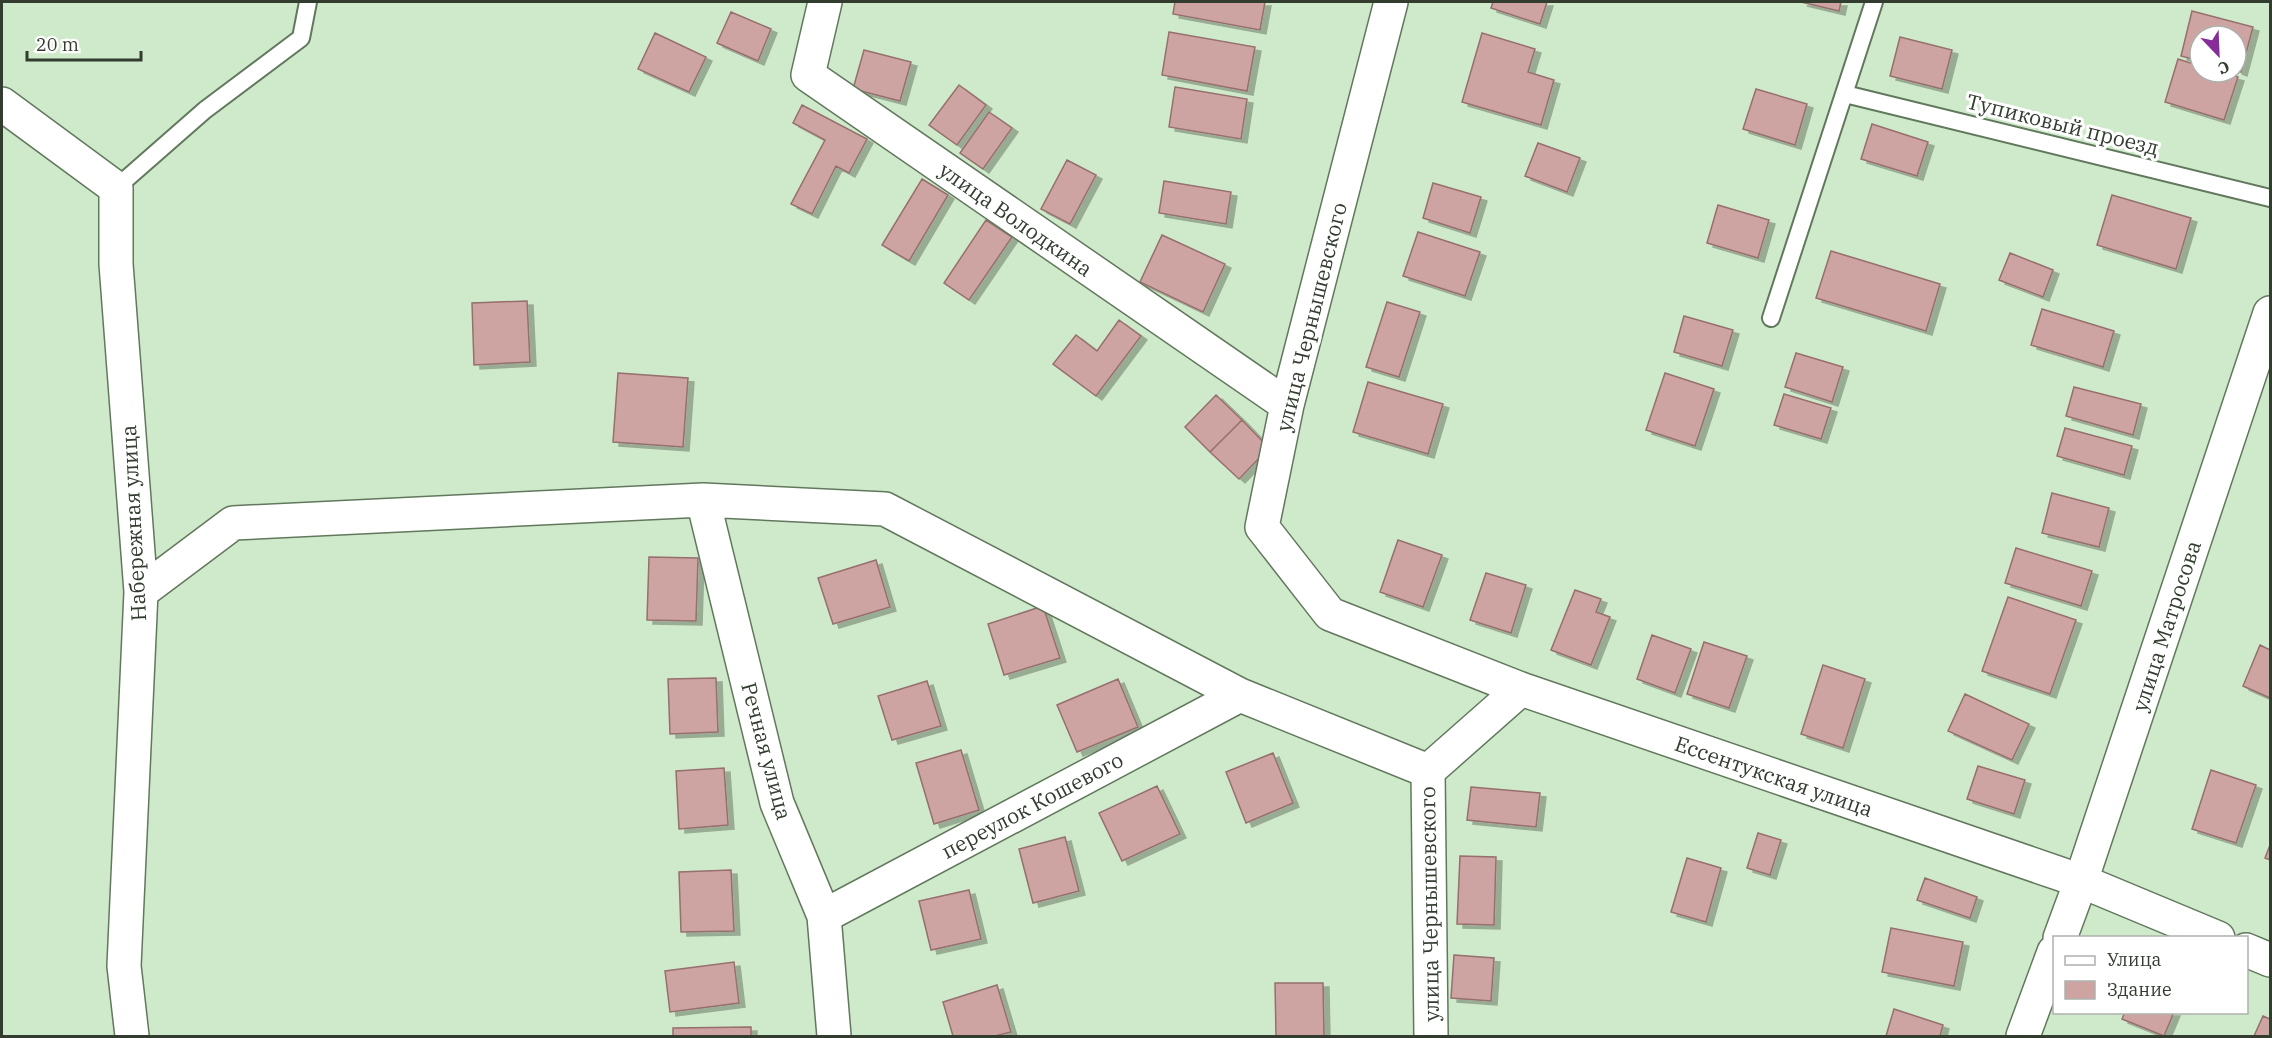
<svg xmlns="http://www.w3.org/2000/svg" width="2272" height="1038" viewBox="0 0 2272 1038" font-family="'IBM Plex Serif',serif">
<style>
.building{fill:#cea4a2;stroke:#966f6e;stroke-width:1.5;filter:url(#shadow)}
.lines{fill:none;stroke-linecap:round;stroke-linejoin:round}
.lane-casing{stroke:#61785d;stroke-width:20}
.street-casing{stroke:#61785d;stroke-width:36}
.lane{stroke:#fff;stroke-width:16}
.street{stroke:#fff;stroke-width:33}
.labels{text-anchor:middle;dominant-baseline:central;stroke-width:6;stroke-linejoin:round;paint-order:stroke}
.street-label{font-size:21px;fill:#323d30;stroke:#fff}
</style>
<defs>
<filter id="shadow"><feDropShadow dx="6" dy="4" stdDeviation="0" flood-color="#0004"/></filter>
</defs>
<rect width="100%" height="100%" fill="#cfeaca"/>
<path class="building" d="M 1175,2 L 1265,2 L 1260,30 L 1173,14 Z
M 1493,2 L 1547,2 L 1540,24 L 1491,8 Z
M 1801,2 L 1841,2 L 1839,11 Z
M 2192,11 L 2253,27 L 2241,72 L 2236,70 L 2236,36 L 2200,36 L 2200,61 L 2181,56 Z
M 731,12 L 771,29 L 758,61 L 717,43 Z
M 1169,32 L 1255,47 L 1247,91 L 1162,75 Z
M 655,33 L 706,57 L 689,92 L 638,69 Z
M 1482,33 L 1535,49 L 1528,72 L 1554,80 L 1541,125 L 1462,102 Z
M 1900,37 L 1952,50 L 1942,89 L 1890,76 Z
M 864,50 L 911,62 L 900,101 L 853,89 Z
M 2178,59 L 2200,66 L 2200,72 L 2221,72 L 2238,77 L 2224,120 L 2165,102 Z
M 959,85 L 986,105 L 957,145 L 929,125 Z
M 1175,87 L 1247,99 L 1241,139 L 1169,127 Z
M 1756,89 L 1807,104 L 1795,145 L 1743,129 Z
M 802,105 L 867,139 L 849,173 L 836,166 L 812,214 L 791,204 L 825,140 L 793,123 Z
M 989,112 L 1012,128 L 983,169 L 960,153 Z
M 1872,124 L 1928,142 L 1917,176 L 1861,159 Z
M 1538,143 L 1580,158 L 1567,192 L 1525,176 Z
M 1067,160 L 1096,175 L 1070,224 L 1041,209 Z
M 922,179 L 948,195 L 909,261 L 882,245 Z
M 1164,181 L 1231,192 L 1226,224 L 1159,213 Z
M 1433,183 L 1481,197 L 1470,233 L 1423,218 Z
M 2112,195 L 2191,218 L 2176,269 L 2097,245 Z
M 1718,205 L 1769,220 L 1758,258 L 1707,243 Z
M 986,220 L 1012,237 L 969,300 L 944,283 Z
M 1418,232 L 1480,252 L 1465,296 L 1403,276 Z
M 1162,235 L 1225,264 L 1203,312 L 1140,282 Z
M 1831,251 L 1940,284 L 1926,331 L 1816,298 Z
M 2010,253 L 2053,270 L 2043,297 L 1999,280 Z
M 527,301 L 530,362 L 474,365 L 472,303 Z
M 1387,302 L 1420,312 L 1399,377 L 1366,367 Z
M 2042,309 L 2114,331 L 2103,367 L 2031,345 Z
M 1684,316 L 1733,330 L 1722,366 L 1674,352 Z
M 1119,320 L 1141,336 L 1096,396 L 1053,364 L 1076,335 L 1097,351 Z
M 1796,353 L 1843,367 L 1832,402 L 1785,387 Z
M 618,373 L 688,378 L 683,447 L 613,442 Z
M 1665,373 L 1714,389 L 1695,446 L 1646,430 Z
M 1368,382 L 1443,404 L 1428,454 L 1353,432 Z
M 2074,387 L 2141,404 L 2133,435 L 2066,416 Z
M 1784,394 L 1831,408 L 1821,439 L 1774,425 Z
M 1216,395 L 1242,420 L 1210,452 L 1185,427 Z
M 1242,420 L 1269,448 L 1239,479 L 1210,452 Z
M 2065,428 L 2132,446 L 2124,475 L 2057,456 Z
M 2052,493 L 2109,508 L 2099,547 L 2042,533 Z
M 1398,540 L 1442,555 L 1423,607 L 1380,592 Z
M 2016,548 L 2092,571 L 2081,606 L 2005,583 Z
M 649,557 L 698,558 L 696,621 L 647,620 Z
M 876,560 L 890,607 L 833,624 L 818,578 Z
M 1486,573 L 1526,585 L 1511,633 L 1470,620 Z
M 1575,590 L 1601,599 L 1596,612 L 1610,617 L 1591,665 L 1551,650 Z
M 2008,597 L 2076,620 L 2050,694 L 1982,671 Z
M 1043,606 L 1060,658 L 1004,675 L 988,624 Z
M 1652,635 L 1691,649 L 1675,693 L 1637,679 Z
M 1704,642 L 1747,656 L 1729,708 L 1687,694 Z
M 2260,645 L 2270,650 L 2270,698 L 2243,686 Z
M 1823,665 L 1865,679 L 1843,748 L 1801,734 Z
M 716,678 L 718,732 L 670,734 L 668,679 Z
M 1118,679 L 1138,727 L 1077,752 L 1057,705 Z
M 927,681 L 941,726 L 892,740 L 878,696 Z
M 1965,694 L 2029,724 L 2012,760 L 1948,731 Z
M 961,750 L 979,810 L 934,824 L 916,763 Z
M 1273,753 L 1293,803 L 1246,823 L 1226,772 Z
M 1978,766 L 2025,780 L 2014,814 L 1967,799 Z
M 724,768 L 728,825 L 679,829 L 676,771 Z
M 2211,770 L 2256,785 L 2236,843 L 2192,829 Z
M 1157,786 L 1180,834 L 1122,861 L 1099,813 Z
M 1471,787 L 1540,793 L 1536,827 L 1467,820 Z
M 1758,833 L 1781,840 L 1770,875 L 1747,868 Z
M 1065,837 L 1079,891 L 1033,903 L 1019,849 Z
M 2270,845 L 2270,860 L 2265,858 Z
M 1460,856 L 1496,857 L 1494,925 L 1457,924 Z
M 1687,858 L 1721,868 L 1706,922 L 1671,912 Z
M 731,870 L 734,931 L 681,932 L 679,872 Z
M 1925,878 L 1977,897 L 1970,918 L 1917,900 Z
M 969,890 L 981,939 L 931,950 L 919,901 Z
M 1891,928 L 1963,942 L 1954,986 L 1882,972 Z
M 1454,955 L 1494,958 L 1491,1001 L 1451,998 Z
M 734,962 L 739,1003 L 670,1012 L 665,971 Z
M 1275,983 L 1323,983 L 1324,1036 L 1276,1036 Z
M 997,985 L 1011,1032 L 995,1036 L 953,1036 L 943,1002 Z
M 1894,1009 L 1943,1025 L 1940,1036 L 1886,1036 Z
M 2125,1012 L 2174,1012 L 2164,1036 L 2122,1019 Z
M 2263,1016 L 2270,1019 L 2270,1036 L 2254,1036 Z
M 751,1027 L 751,1036 L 673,1036 L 673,1028 Z"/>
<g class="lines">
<g class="lane-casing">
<path id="lane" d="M 1845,94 L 2270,198
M 116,188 L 205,110 L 301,38 L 308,2
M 1771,318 L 1874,2"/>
</g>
<g class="street-casing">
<path id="street" d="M 825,2 L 808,75 L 1287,405
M 1391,2 L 1287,405 L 1262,527 L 1330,614 L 1521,689 L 2081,881 L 2218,938
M 2,104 L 116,188 L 116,264 L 141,592 L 124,966 L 132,1036
M 703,500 L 777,803 L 824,916 L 834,1036
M 141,592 L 233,523 L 703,500 L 885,509 L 1240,695 L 1428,771 L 1521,689
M 1428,771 L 1431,1036
M 824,916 L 1240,695
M 2060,938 L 2081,881 L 2270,313
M 2246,950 L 2270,960
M 2023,1036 L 2054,952"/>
</g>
<use href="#lane" class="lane"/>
<use href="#street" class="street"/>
</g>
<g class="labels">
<g class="street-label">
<text transform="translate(2063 124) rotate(14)">Тупиковый проезд</text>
<text transform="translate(1016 219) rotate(35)">улица Володкина</text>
<text transform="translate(1311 317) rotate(-76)">улица Чернышевского</text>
<text transform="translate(133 523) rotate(-93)">Набережная улица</text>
<text transform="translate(2166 626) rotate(-72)">улица Матросова</text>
<text transform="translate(767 751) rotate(75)">Речная улица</text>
<text transform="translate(1774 776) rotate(19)">Ессентукская улица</text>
<text transform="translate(1032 805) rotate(-28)">переулок Кошевого</text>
<text transform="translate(1429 904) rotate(-91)">улица Чернышевского</text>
</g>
</g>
<rect width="2272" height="1038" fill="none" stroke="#323d30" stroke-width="6"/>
<rect x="2053" y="936" width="195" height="78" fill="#ffffff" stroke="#adb1ac" stroke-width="1.5"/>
<rect x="2065" y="956" width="30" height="9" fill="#ffffff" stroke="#adb1ac" stroke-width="1.5"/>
<text x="2107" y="966" font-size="18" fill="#323d30">Улица</text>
<rect x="2065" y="981" width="30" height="18" fill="#cea4a2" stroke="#adb1ac" stroke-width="1.5"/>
<text x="2107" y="996" font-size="18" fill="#323d30">Здание</text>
<g transform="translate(2218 54) rotate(157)"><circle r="28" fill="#ffffff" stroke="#adb1ac" stroke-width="1.5"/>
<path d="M0-4.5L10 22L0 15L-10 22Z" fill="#872d99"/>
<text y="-9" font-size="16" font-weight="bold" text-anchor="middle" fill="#323d30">С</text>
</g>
<path d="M27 51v9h114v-9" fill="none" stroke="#323d30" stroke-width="3"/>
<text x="36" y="51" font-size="18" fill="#323d30" stroke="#ffffff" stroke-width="4.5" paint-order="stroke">20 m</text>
</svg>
